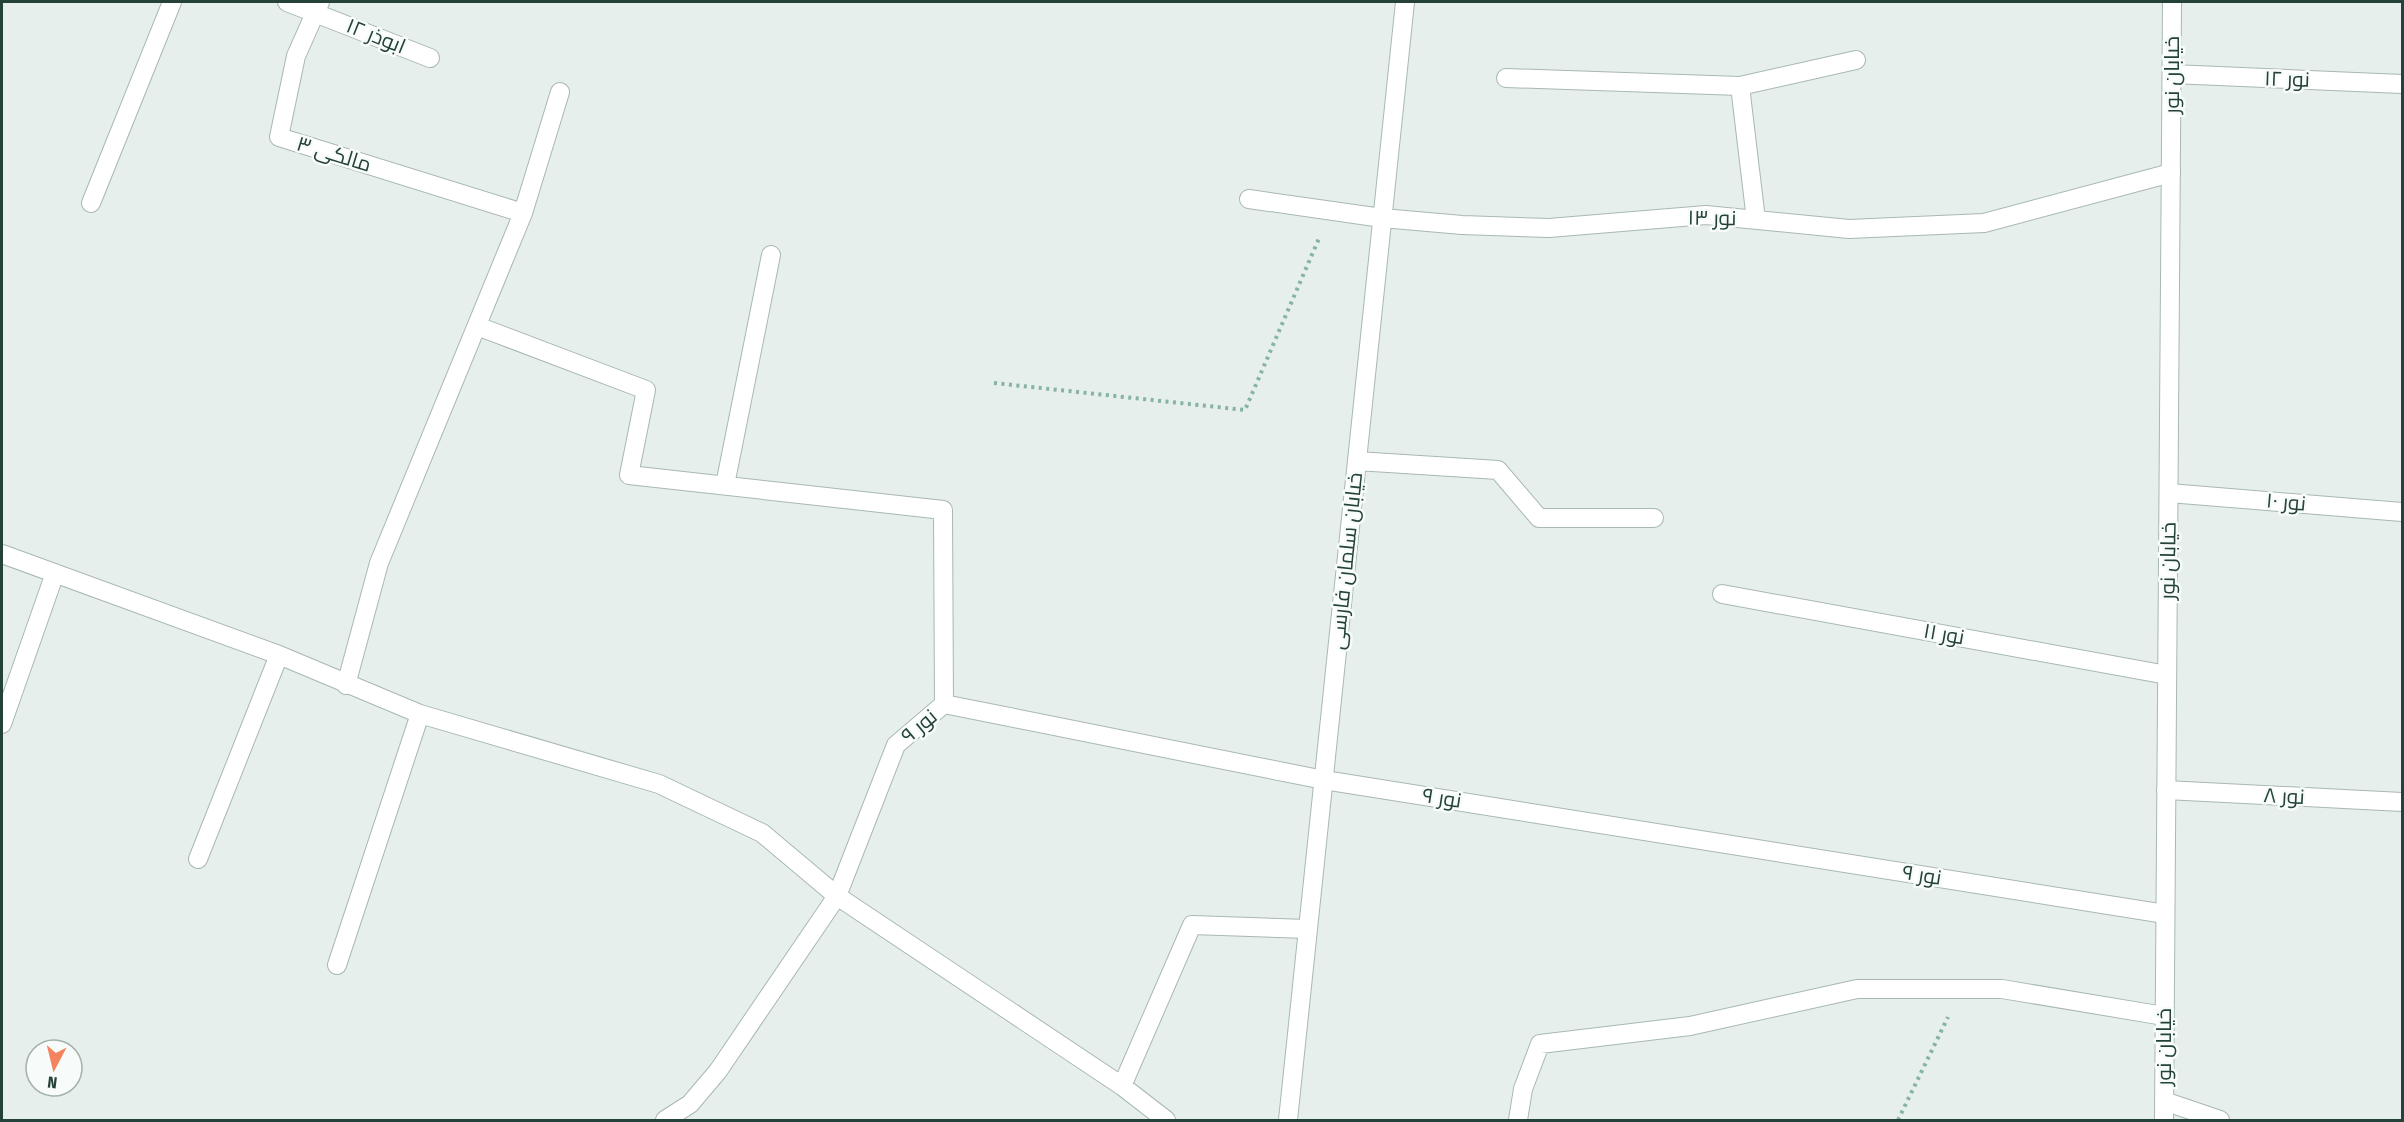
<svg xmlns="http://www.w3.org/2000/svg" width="2404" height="1122" viewBox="0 0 2404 1122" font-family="'Fira Sans Condensed',Cairo,sans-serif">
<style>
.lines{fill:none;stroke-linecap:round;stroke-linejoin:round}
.minor-casing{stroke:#a8b8b2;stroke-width:20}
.tertiary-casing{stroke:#a8b8b2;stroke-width:20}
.path{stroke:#86b3a5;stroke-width:4;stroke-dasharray:3 4.5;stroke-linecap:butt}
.minor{stroke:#fff;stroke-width:18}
.tertiary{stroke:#fff;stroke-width:18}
.labels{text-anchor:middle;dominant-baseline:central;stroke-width:5;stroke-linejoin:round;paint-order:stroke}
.street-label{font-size:21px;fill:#24423a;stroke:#f7fbf9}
</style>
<rect width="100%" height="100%" fill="#e6efeb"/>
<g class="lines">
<g class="minor-casing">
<path id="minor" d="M 287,2 L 430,58
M 320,2 L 296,56 L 279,137 L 523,213
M 2172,74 L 2402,84
M 1506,78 L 1740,86 L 1856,60
M 1740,86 L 1756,220
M 1249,199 L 1382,218 L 1462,225 L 1549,228 L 1706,215 L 1849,229 L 1984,223 L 2171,173
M 91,203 L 172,2
M 477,326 L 646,390 L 629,475 L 943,510 L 944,704
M 1357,461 L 1498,470 L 1539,518 L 1654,518
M 725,485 L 771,255
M 2169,493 L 2402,512
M 2,554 L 279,655 L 420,714 L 659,784 L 762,833 L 837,896 L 1122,1086 L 1166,1120
M 1722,594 L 2167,675
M 346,685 L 379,563 L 523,213 L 560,92
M 2,724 L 55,573
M 2166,790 L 2402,802
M 198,859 L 279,655
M 337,965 L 420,714
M 1122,1086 L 1192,925 L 1308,929
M 2164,1101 L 2220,1120
M 665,1120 L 690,1104 L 718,1071 L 837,896 L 896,745 L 944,704 L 1324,780 L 2165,914
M 1288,1120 L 1405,2
M 1518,1120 L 1523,1089 L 1540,1044 L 1690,1026 L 1857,989 L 2002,989 L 2164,1016"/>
</g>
<g class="tertiary-casing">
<path id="tertiary" d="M 2164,1120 L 2172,2"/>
</g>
<path class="path" d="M 994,383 L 1245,410 L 1320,236
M 1898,1120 L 1948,1017"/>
<use href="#minor" class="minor"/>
<use href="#tertiary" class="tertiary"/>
</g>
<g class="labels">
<g class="street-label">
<text transform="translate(376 36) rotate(22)">ابوذر ۱۲</text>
<text transform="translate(2172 75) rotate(-90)">خیابان نور</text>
<text transform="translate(2287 79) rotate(2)">نور ۱۲</text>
<text transform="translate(334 154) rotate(17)">مالکی ۳</text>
<text transform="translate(1712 218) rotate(1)">نور ۱۳</text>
<text transform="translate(2286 502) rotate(5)">نور ۱۰</text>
<text transform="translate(1346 561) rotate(-84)">خیابان سلمان فارسی</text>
<text transform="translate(2168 561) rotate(-89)">خیابان نور</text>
<text transform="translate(1944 634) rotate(10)">نور ۱۱</text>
<text transform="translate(919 726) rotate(-40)">نور ۹</text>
<text transform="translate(2284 796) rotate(3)">نور ۸</text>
<text transform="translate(1442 798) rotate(9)">نور ۹</text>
<text transform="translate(1922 875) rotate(9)">نور ۹</text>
<text transform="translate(2164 1047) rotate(-90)">خیابان نور</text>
</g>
</g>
<rect width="2404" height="1122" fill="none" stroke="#24423a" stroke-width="6"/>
<g transform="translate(54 1068) rotate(187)"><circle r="28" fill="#f7fbf9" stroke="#a3b1ad" stroke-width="1.5"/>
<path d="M0-4.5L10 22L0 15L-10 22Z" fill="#f4845f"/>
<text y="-9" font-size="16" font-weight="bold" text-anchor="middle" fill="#24423a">N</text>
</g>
</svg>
